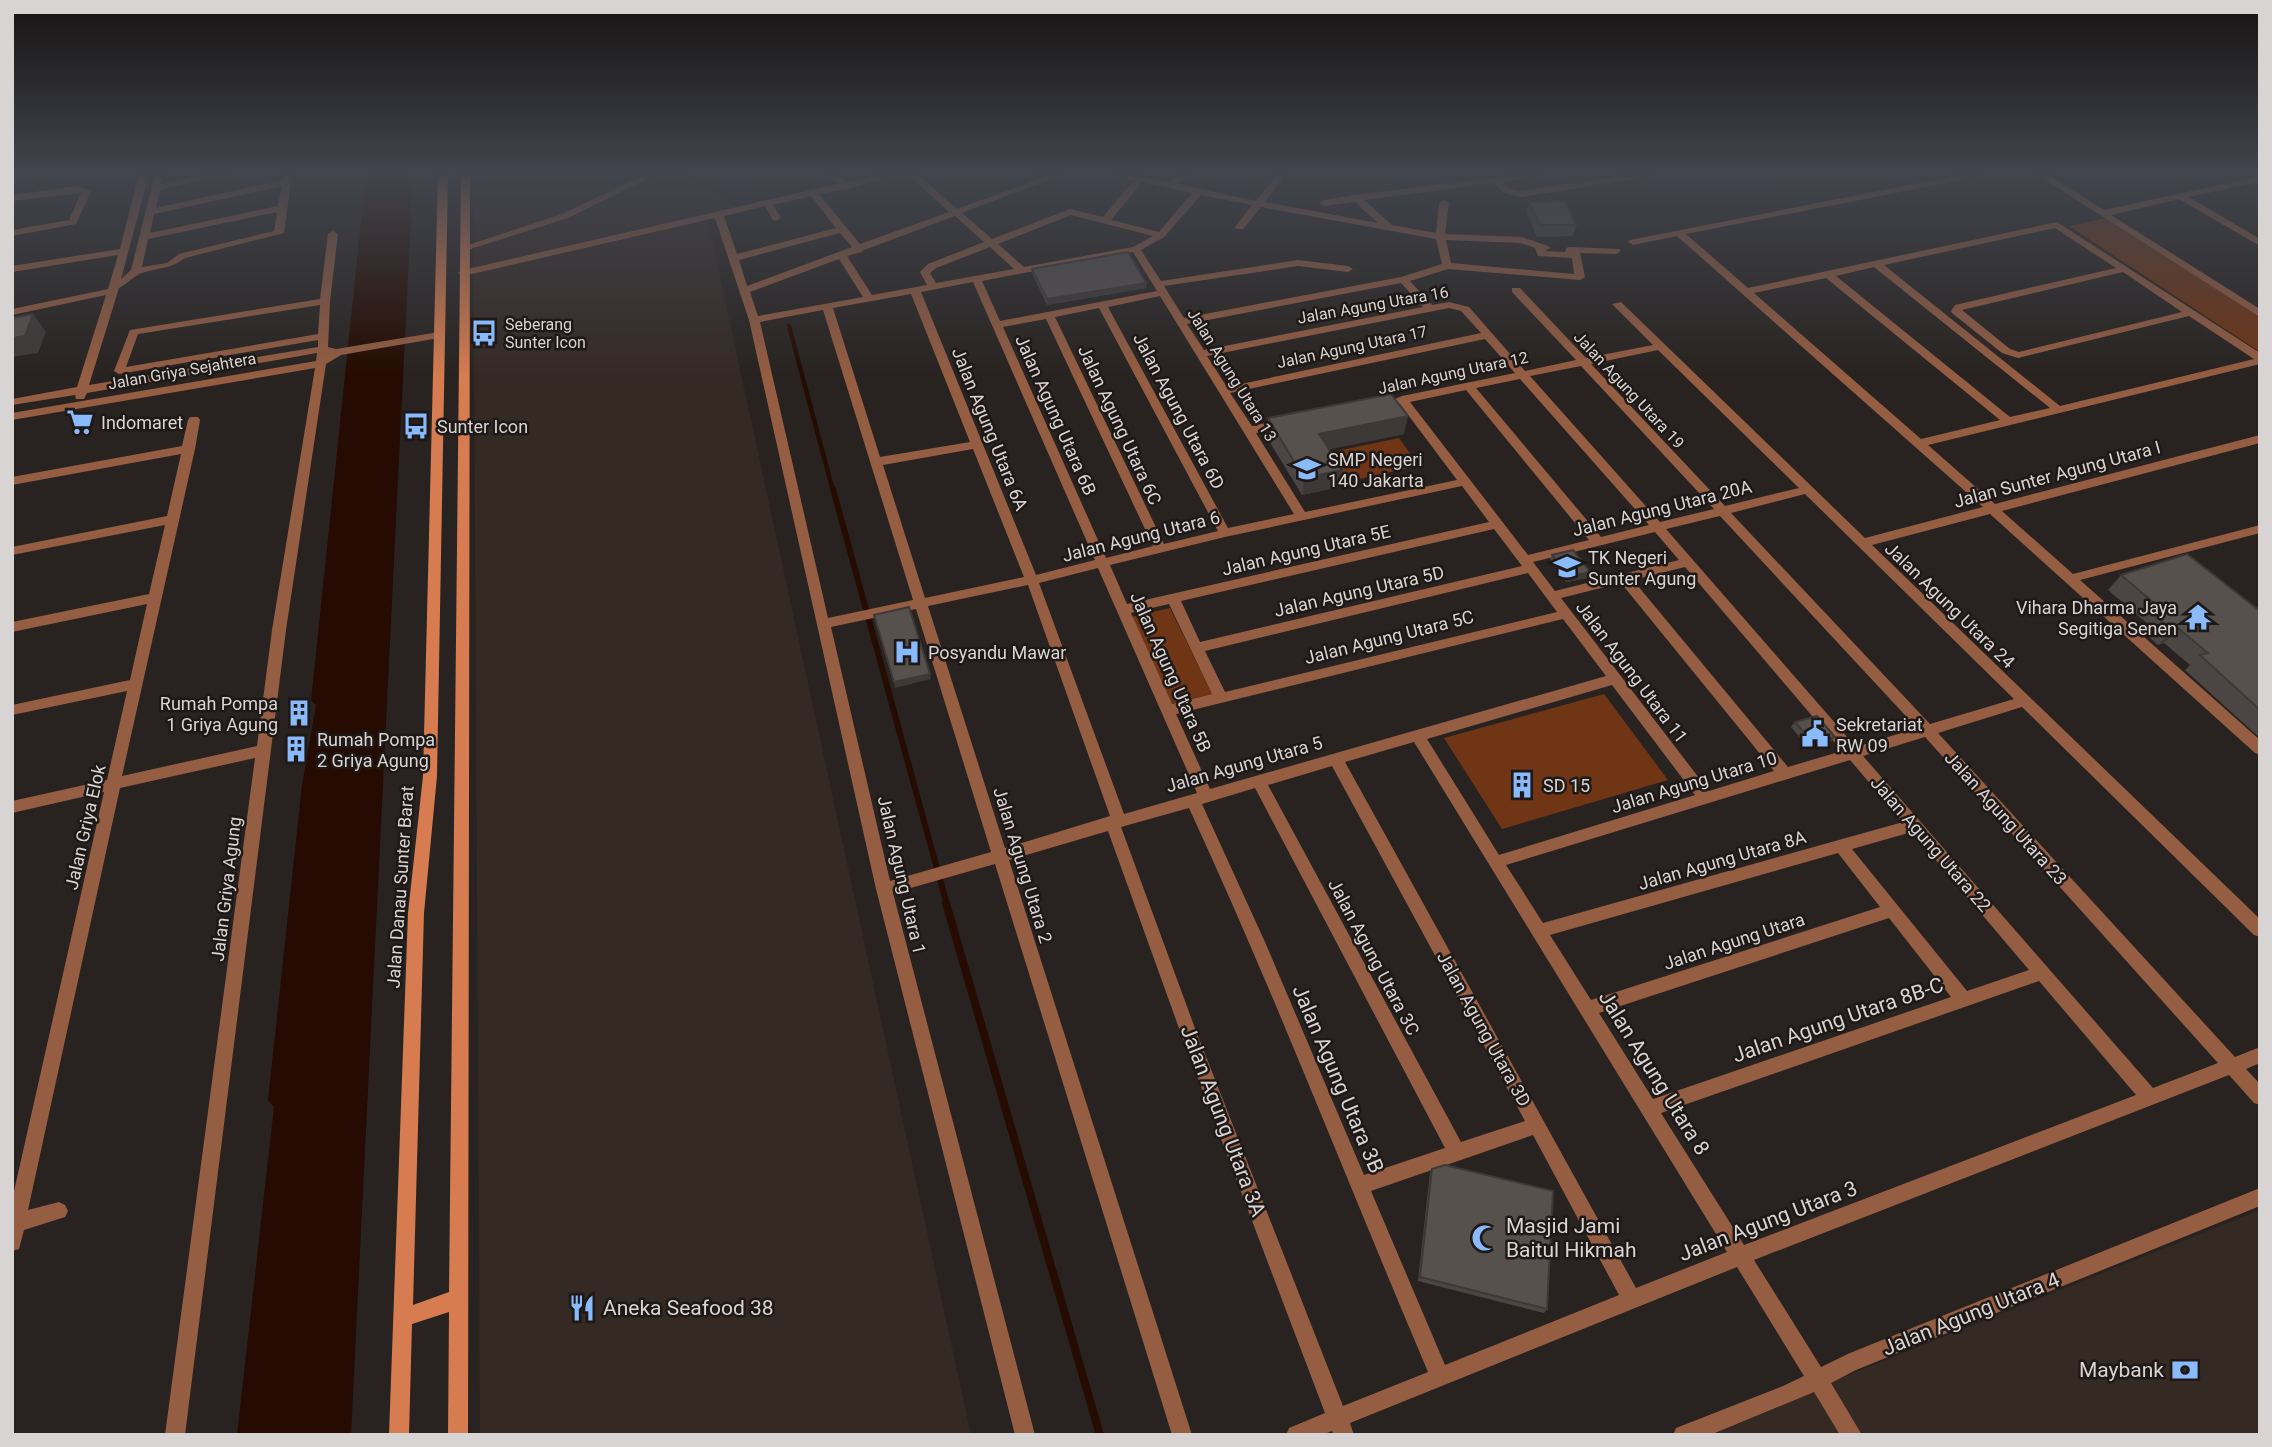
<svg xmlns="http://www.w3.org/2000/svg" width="2272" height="1447" viewBox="0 0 2272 1447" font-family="Roboto,sans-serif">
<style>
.built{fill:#352924}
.green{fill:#703515}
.water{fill:#250b01}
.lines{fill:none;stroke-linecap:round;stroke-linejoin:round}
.stream-far2{stroke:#250b01;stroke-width:4.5}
.stream-far1{stroke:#250b01;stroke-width:6}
.stream{stroke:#250b01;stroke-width:8}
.minor{fill:#955d42;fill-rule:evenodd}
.secondary{fill:#d67c50;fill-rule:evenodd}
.wall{fill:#4b4643}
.shaded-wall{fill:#3d3937}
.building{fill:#57514e;stroke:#3d3937;stroke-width:2}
.labels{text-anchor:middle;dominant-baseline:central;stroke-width:5;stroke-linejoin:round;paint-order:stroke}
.far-street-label{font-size:16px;fill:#d8d4d3;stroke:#1e1917}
.far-poi-label{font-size:16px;fill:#d8d4d3;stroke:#1e1917;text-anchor:start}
.street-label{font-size:18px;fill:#d8d4d3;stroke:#1e1917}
.poi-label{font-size:18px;fill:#d8d4d3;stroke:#1e1917;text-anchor:start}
.near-street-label{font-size:21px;fill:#d8d4d3;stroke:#1e1917}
.near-poi-label{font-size:21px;fill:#d8d4d3;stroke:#1e1917;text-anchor:start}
</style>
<rect width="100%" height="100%" fill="#282320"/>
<path class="built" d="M 473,174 L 684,174 L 739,210 L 707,217 L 971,1435 L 480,1435 Z
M 2260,1210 L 2260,1435 L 1699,1435 Z"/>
<path class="green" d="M 2107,218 L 2260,316 L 2260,352 L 2069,226 Z
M 1399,438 L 1419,466 L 1345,482 L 1327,453 Z
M 1170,608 L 1212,694 L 1170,704 L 1131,617 Z
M 1604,694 L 1668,780 L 1502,829 L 1444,738 Z"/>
<path class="water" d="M 366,174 L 413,174 L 351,1435 L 237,1435 L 274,1107 L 268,1100 L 302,785 L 316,705 L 311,701 Z"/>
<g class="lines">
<path class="stream-far2" d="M 789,326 L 833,491"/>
<path class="stream-far1" d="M 833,489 L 947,905"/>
<path class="stream" d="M 946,903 L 1100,1435"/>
<path class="minor" d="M 139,174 L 149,174 L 121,279 L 131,270 L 155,174 L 164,174 L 161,184 L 210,174 L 226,174 L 160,190 L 156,208 L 282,180 L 284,174 L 292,174 L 284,233 L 185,258 C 169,270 160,267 142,273 C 135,275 127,284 119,288 L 89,385 L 318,347 L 318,340 L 119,374 L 114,371 L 130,330 L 320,299 L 328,234 L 333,231 L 338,234 L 330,301 L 328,347 L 336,349 L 439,332 L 444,335 L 439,338 L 341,355 L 326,364 L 286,630 L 185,1435 L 165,1435 L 255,758 L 120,788 L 28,1210 L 59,1202 L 65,1205 L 68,1211 L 65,1217 L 24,1230 L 19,1249 L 12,1251 L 12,1200 L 104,792 L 12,813 L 12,801 L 107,780 L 127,691 L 12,715 L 12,705 L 130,680 L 147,604 L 12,632 L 12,622 L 149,594 L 165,525 L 12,555 L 12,547 L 167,516 L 181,454 L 12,485 L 12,477 L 182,446 L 188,420 L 190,417 L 198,417 L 200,420 L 195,449 L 122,776 L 257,746 L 272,630 L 315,368 L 12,420 L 12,413 L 316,361 L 317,353 L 87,393 L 84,399 L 76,399 L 75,395 L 12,405 L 12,399 L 77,387 L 106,295 L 12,315 L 12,309 L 108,289 L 118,255 L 12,272 L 12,266 L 120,249 ZM 282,186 L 278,206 L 150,233 L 154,214 ZM 277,212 L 274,231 L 179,254 L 167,263 L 142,267 L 148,239 ZM 320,305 L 318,334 L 126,367 L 138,334 Z
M 646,174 L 657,174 L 568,218 L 467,250 L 459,248 L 562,214 Z
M 828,174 L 837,174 L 846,182 L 884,174 L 899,174 L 848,189 L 819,194 L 860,244 L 949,212 L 908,174 L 917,174 L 957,209 L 1053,174 L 1064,174 L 962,213 L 992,239 L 1070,209 L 1103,217 L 1134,180 L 1113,176 L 1112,174 L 1127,174 L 1169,182 L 1182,174 L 1191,174 L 1178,184 L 1256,201 L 1278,174 L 1286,174 L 1265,202 L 1378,223 L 1355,202 L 1324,206 L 1319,203 L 1324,200 L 1356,195 L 1520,174 L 1543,174 L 1538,177 L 1502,182 L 1510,189 L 1520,191 L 1634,174 L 1653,174 L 1649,177 L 1520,197 L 1504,193 L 1493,183 L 1364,200 L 1392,225 L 1436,233 L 1439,203 L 1444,200 L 1449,203 L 1445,234 L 1522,237 L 1548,246 L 1550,248 L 1545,251 L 1565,252 L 1566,248 L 1569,247 L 1619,249 L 1621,251 L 1616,254 L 1580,253 L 1585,277 L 1580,280 L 1448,269 L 1410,281 L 1432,305 L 1449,302 L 1469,307 L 1525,371 L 1576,360 L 1512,292 L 1512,288 L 1520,288 L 1586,358 L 1653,345 L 1612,304 L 1621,302 L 1865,538 L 1983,507 L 1677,236 L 1633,245 L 1628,242 L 1630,240 L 1965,174 L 1981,174 L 1977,177 L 1686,234 L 1748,288 L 2057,222 L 2260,353 L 2260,364 L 1928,445 L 1995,504 L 2260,435 L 2260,443 L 2002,511 L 2073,574 L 2260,525 L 2260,533 L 2080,580 L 2260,740 L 2260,755 L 2255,753 L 1990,514 L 1872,545 L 2260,919 L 2260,937 L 2254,935 L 2022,707 L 1938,733 L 2235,1057 L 2260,1047 L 2260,1063 L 2246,1069 L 2260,1084 L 2260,1105 L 2254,1103 L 2229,1075 L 1754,1260 L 1821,1367 L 1850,1353 L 2260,1188 L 2260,1206 L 1856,1370 L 1831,1383 L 1862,1435 L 1840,1435 L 1814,1392 L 1710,1435 L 1673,1435 L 1676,1428 L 1783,1386 L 1804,1376 L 1737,1267 L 1350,1423 L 1354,1435 L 1334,1435 L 1332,1431 L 1322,1435 L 1286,1435 L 1289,1428 L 1325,1413 L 1180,1031 L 1108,831 L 1009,860 L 1192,1435 L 1172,1435 L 995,864 L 893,893 L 1035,1435 L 1015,1435 L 876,889 L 749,320 L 715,218 L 463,276 L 458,273 L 463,270 L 837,184 ZM 1142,182 L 1192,193 L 1159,232 L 1111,220 ZM 1201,195 L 1252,205 L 1235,227 L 1237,229 L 1243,229 L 1261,207 L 1436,239 L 1442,264 L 1401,277 L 1184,318 L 1164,286 L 1298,266 L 1348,272 L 1353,269 L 1348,266 L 1298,260 L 1161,281 L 1141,250 L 1164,237 ZM 811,196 L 836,228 L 737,254 L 724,216 L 765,206 L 773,220 L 776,221 L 781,218 L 773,205 ZM 1071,215 L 1153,236 L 1133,247 L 1024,267 L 998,244 ZM 955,216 L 984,242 L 928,264 L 920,272 L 927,285 L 872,295 L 847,256 L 862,252 L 864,250 ZM 2055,228 L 2116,268 L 1955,305 L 1951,311 L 1952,313 L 2002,353 L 2018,358 L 2189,316 L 2254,359 L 2060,406 L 1884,265 ZM 840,233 L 852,247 L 747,286 L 739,260 ZM 1446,240 L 1521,243 L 1535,248 L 1538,256 L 1572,258 L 1574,274 L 1451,263 ZM 990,247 L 1014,269 L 936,283 L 930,273 L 936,268 ZM 1133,252 L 1157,291 L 1000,321 L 982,281 ZM 839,259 L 863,297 L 758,316 L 750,292 ZM 1874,267 L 2050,408 L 2010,417 L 1836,276 ZM 2123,272 L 2182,312 L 2019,352 L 2010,349 L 1962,310 ZM 1826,278 L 2000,420 L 1921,439 L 1754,293 ZM 973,282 L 1095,560 L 1036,575 L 921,292 ZM 1401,283 L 1423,307 L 1204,350 L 1187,324 ZM 911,294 L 970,442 L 880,457 L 833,308 ZM 1160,296 L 1294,514 L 1228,528 L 1108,307 ZM 1099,308 L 1218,531 L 1164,544 L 1055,317 ZM 1449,308 L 1461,311 L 1481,333 L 1227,387 L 1207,356 ZM 823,310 L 913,600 L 828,618 L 760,322 ZM 1046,319 L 1153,546 L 1106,558 L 1003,327 ZM 1485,339 L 1515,373 L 1402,396 L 1390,401 L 1392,403 L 1400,404 L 1457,480 L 1305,512 L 1256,433 L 1287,426 L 1289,423 L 1283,419 L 1252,426 L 1230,393 ZM 1658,350 L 1799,488 L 1725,506 L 1591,364 ZM 1581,366 L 1714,509 L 1660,522 L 1530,376 ZM 1520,379 L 1649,525 L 1601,537 L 1476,388 ZM 1466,390 L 1589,540 L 1528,555 L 1410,402 ZM 973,449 L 1024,577 L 925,598 L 883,465 ZM 1462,486 L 1489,522 L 1127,604 L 1110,565 L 1225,537 ZM 1805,494 L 2014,699 L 1930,724 L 1731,513 ZM 1720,516 L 1917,728 L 1856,747 L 1666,529 ZM 1494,529 L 1522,566 L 1200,642 L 1181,601 ZM 1655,532 L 1679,560 L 1555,591 L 1533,562 ZM 1685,567 L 1842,751 L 1788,767 L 1633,580 ZM 1098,568 L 1197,793 L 1124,814 L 1039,583 ZM 1528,573 L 1557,612 L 1225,692 L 1205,651 ZM 1621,583 L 1774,771 L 1709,791 L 1561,598 ZM 1028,585 L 1110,816 L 1005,848 L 928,606 ZM 1169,604 L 1212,694 L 1172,704 L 1131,613 ZM 916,609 L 991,852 L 890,881 L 831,627 ZM 1563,619 L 1606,676 L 1210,789 L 1176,714 ZM 1612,685 L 1695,795 L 1499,855 L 1427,739 ZM 1925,737 L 2218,1063 L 2153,1088 L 1863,756 ZM 1414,742 L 1727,1252 L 1636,1288 L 1345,762 ZM 1850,760 L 1903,822 L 1543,923 L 1506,865 ZM 1332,766 L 1525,1121 L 1461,1142 L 1268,785 ZM 1255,788 L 1445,1148 L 1364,1175 L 1265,942 L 1202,804 ZM 1189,808 C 1275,994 1348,1184 1428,1372 L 1343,1406 L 1196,1031 L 1121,827 ZM 1912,832 L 2029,970 L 1967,991 L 1852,849 ZM 1838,853 L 1880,907 L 1591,1000 L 1550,935 ZM 1889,918 L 1951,997 L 1653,1099 L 1599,1013 ZM 2039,981 L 2136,1095 L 1744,1245 L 1661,1113 ZM 1533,1135 L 1619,1295 L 1445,1365 L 1371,1191 Z
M 2036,174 L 2047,174 L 2104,210 L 2260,176 L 2260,182 L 2189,197 L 2260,239 L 2260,246 L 2179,199 L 2111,215 L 2260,309 L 2260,317 Z
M 76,186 L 91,191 L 76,224 L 12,236 L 12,230 L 69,220 L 81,193 L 12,201 L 12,195 Z"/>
<path class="secondary" d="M 438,174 L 448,174 L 437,776 L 424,913 L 413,1305 L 449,1292 L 461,174 L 470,174 L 468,1435 L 448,1435 L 449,1312 L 412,1324 L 409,1435 L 389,1435 L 408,913 L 423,776 Z"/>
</g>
<path class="wall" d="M 1529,202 L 1576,225 L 1573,236 L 1537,237 L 1527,213 Z
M 1032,269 L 1146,283 L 1146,288 L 1047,305 L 1033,275 Z
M 1268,418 L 1404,434 L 1329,449 L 1342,470 L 1339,487 L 1302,495 L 1266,436 Z
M 1552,555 L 1587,578 L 1566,582 L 1550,560 Z
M 2121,575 L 2260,611 L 2260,738 L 2185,670 L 2190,665 L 2164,643 L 2158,645 L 2142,631 L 2148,624 L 2108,590 Z
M 1795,722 L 1831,742 L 1809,748 L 1791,727 Z
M 1432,1169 L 1547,1309 L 1544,1313 L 1418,1281 L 1430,1173 Z"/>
<path class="shaded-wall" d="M 1034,174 L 1045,174 L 1034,178 Z
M 1146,283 L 1146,288 L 1047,305 L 1047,299 Z
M 33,314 L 46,332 L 38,353 L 12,357 L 12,338 Z
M 1408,416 L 1404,434 L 1317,452 L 1319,434 Z
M 1342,470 L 1339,487 L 1302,495 L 1304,478 Z
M 1590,572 L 1587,578 L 1566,582 L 1568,577 Z
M 2178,628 L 2164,643 L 2158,645 L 2172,630 Z
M 930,674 L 931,679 L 895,688 L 894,682 Z
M 1835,737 L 1831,742 L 1809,748 L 1813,743 Z"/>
<path class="building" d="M 1565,201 L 1576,225 L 1540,225 L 1529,202 Z
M 1128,252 L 1146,283 L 1047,299 L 1032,269 Z
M 33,314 L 25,336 L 12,338 L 12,318 Z
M 1391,394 L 1408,416 L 1319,434 L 1342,470 L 1304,478 L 1268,418 Z
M 1573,550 L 1590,572 L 1568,577 L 1552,555 Z
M 2187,554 L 2260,611 L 2260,710 L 2200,655 L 2208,653 L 2178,628 L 2172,630 L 2156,616 L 2166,613 L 2121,575 Z
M 909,607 L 930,674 L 894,682 L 874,615 Z
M 1817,716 L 1835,737 L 1813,743 L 1795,722 Z
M 1445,1165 L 1553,1191 L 1547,1309 L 1420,1277 L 1432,1169 Z"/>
<linearGradient id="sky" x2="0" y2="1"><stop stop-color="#161312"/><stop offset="0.46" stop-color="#42454e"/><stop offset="1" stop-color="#42454e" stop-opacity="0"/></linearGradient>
<rect width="2272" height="376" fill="url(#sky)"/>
<defs>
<g id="bus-bare" transform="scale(2.1)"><path d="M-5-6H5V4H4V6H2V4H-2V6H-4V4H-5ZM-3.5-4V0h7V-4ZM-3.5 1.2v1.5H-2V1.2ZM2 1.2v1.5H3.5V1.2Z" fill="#89bafc" stroke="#1e1917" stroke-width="2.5" paint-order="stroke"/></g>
<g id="supermarket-bare" transform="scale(2.1)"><path d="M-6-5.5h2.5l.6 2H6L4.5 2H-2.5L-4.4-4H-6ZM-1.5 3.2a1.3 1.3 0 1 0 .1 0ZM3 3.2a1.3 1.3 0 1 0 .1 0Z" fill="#89bafc" stroke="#1e1917" stroke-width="2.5" paint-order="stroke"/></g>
<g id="school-bare" transform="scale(2.1)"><path d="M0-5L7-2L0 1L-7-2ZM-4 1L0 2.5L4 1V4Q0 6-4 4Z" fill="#89bafc" stroke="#1e1917" stroke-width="2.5" paint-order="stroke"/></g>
<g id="temple-bare" transform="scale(2.1)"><path d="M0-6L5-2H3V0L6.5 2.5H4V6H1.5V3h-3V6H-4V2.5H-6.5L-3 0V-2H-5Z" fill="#89bafc" stroke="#1e1917" stroke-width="2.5" paint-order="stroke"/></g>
<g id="hospital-bare" transform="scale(2.1)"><path d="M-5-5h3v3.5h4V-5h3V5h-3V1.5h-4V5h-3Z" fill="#89bafc" stroke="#1e1917" stroke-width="2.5" paint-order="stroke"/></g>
<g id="building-bare" transform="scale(2.1)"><path d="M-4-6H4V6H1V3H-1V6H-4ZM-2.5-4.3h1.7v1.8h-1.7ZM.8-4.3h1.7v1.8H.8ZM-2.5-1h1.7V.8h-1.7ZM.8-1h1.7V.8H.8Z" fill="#89bafc" stroke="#1e1917" stroke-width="2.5" paint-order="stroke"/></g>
<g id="civic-bare" transform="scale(2.1)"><path d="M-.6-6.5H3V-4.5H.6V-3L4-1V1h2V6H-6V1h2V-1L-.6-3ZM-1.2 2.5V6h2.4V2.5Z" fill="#89bafc" stroke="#1e1917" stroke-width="2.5" paint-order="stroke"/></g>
<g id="mosque-bare" transform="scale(2.1)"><path d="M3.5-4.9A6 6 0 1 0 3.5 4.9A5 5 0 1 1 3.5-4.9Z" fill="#89bafc" stroke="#1e1917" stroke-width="2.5" paint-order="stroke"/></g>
<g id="restaurant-bare" transform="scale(2.1)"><path d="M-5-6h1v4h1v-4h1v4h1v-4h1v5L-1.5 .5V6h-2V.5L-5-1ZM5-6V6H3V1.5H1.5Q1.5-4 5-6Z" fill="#89bafc" stroke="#1e1917" stroke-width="2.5" paint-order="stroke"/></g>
<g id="bank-bare" transform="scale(2.1)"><path d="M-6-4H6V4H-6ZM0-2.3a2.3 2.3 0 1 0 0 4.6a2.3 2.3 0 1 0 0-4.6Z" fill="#89bafc" stroke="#1e1917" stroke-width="2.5" paint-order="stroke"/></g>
</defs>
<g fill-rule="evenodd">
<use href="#bus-bare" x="484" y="333"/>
<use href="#supermarket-bare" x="80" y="422"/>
<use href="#bus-bare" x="416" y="426"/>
<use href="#school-bare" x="1307" y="469"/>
<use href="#school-bare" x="1567" y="567"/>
<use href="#temple-bare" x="2198" y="617"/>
<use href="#hospital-bare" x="907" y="652"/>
<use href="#building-bare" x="299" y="713"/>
<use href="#civic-bare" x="1815" y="734"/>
<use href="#building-bare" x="296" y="749"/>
<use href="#building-bare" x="1522" y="785"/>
<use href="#mosque-bare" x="1485" y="1238"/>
<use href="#restaurant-bare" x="582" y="1308"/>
<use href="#bank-bare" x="2185" y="1370"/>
</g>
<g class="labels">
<g class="far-street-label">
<text transform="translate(1373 305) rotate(-10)">Jalan Agung Utara 16</text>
<text transform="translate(1352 347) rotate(-12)">Jalan Agung Utara 17</text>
<text transform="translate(182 371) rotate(-10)">Jalan Griya Sejahtera</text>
<text transform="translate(1453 373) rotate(-12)">Jalan Agung Utara 12</text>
<text transform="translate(1232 375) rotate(58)">Jalan Agung Utara 13</text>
<text transform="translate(1629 390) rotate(47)">Jalan Agung Utara 19</text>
</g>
<g class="far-poi-label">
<text x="505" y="324">Seberang<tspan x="505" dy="18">Sunter Icon</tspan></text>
</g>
<g class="street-label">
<text transform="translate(1179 411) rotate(62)">Jalan Agung Utara 6D</text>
<text transform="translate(1056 415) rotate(66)">Jalan Agung Utara 6B</text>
<text transform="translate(1120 425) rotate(65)">Jalan Agung Utara 6C</text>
<text transform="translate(990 429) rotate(68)">Jalan Agung Utara 6A</text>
<text transform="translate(2057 474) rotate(-15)">Jalan Sunter Agung Utara I</text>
<text transform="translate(1662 508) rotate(-14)">Jalan Agung Utara 20A</text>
<text transform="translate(1141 536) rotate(-14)">Jalan Agung Utara 6</text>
<text transform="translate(1306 550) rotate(-13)">Jalan Agung Utara 5E</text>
<text transform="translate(1359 591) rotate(-13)">Jalan Agung Utara 5D</text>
<text transform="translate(1950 605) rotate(44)">Jalan Agung Utara 24</text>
<text transform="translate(1389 637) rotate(-14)">Jalan Agung Utara 5C</text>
<text transform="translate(1171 672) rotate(66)">Jalan Agung Utara 5B</text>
<text transform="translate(1632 672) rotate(53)">Jalan Agung Utara 11</text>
<text transform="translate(1244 764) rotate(-16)">Jalan Agung Utara 5</text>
<text transform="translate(1694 782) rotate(-17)">Jalan Agung Utara 10</text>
<text transform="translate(2006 818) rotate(48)">Jalan Agung Utara 23</text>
<text transform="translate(85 827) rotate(-77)">Jalan Griya Elok</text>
<text transform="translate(1931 844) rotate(49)">Jalan Agung Utara 22</text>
<text transform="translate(1722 860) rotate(-16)">Jalan Agung Utara 8A</text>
<text transform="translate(1023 865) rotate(73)">Jalan Agung Utara 2</text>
<text transform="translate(902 875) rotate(77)">Jalan Agung Utara 1</text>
<text transform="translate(400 887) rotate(-86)">Jalan Danau Sunter Barat</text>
<text transform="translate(226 889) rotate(-83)">Jalan Griya Agung</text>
<text transform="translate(1734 941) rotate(-18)">Jalan Agung Utara</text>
<text transform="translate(1374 957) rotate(62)">Jalan Agung Utara 3C</text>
<text transform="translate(1484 1029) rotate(61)">Jalan Agung Utara 3D</text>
</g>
<g class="poi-label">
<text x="101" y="422">Indomaret</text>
<text x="437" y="426">Sunter Icon</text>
<text x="1328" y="459">SMP Negeri<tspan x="1328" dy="21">140 Jakarta</tspan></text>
<text x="1588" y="557">TK Negeri<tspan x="1588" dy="21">Sunter Agung</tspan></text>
<text x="2177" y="607" text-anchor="end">Vihara Dharma Jaya<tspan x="2177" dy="21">Segitiga Senen</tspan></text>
<text x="928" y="652">Posyandu Mawar</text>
<text x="278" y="703" text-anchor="end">Rumah Pompa<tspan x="278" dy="21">1 Griya Agung</tspan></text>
<text x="1836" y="724">Sekretariat<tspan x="1836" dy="21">RW 09</tspan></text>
<text x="317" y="739">Rumah Pompa<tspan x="317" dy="21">2 Griya Agung</tspan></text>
<text x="1543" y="785">SD 15</text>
</g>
<g class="near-street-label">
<text transform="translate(1838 1020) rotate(-19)">Jalan Agung Utara 8B-C</text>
<text transform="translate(1654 1073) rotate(58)">Jalan Agung Utara 8</text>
<text transform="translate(1338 1079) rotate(67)">Jalan Agung Utara 3B</text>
<text transform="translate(1223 1121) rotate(69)">Jalan Agung Utara 3A</text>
<text transform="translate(1768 1221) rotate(-21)">Jalan Agung Utara 3</text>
<text transform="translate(1971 1314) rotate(-22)">Jalan Agung Utara 4</text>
</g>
<g class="near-poi-label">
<text x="1506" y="1226">Masjid Jami<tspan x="1506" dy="24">Baitul Hikmah</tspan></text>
<text x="603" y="1308">Aneka Seafood 38</text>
<text x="2164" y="1370" text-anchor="end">Maybank</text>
</g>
</g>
<rect width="2272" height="1447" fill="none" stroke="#d8d4d3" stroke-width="28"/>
</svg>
